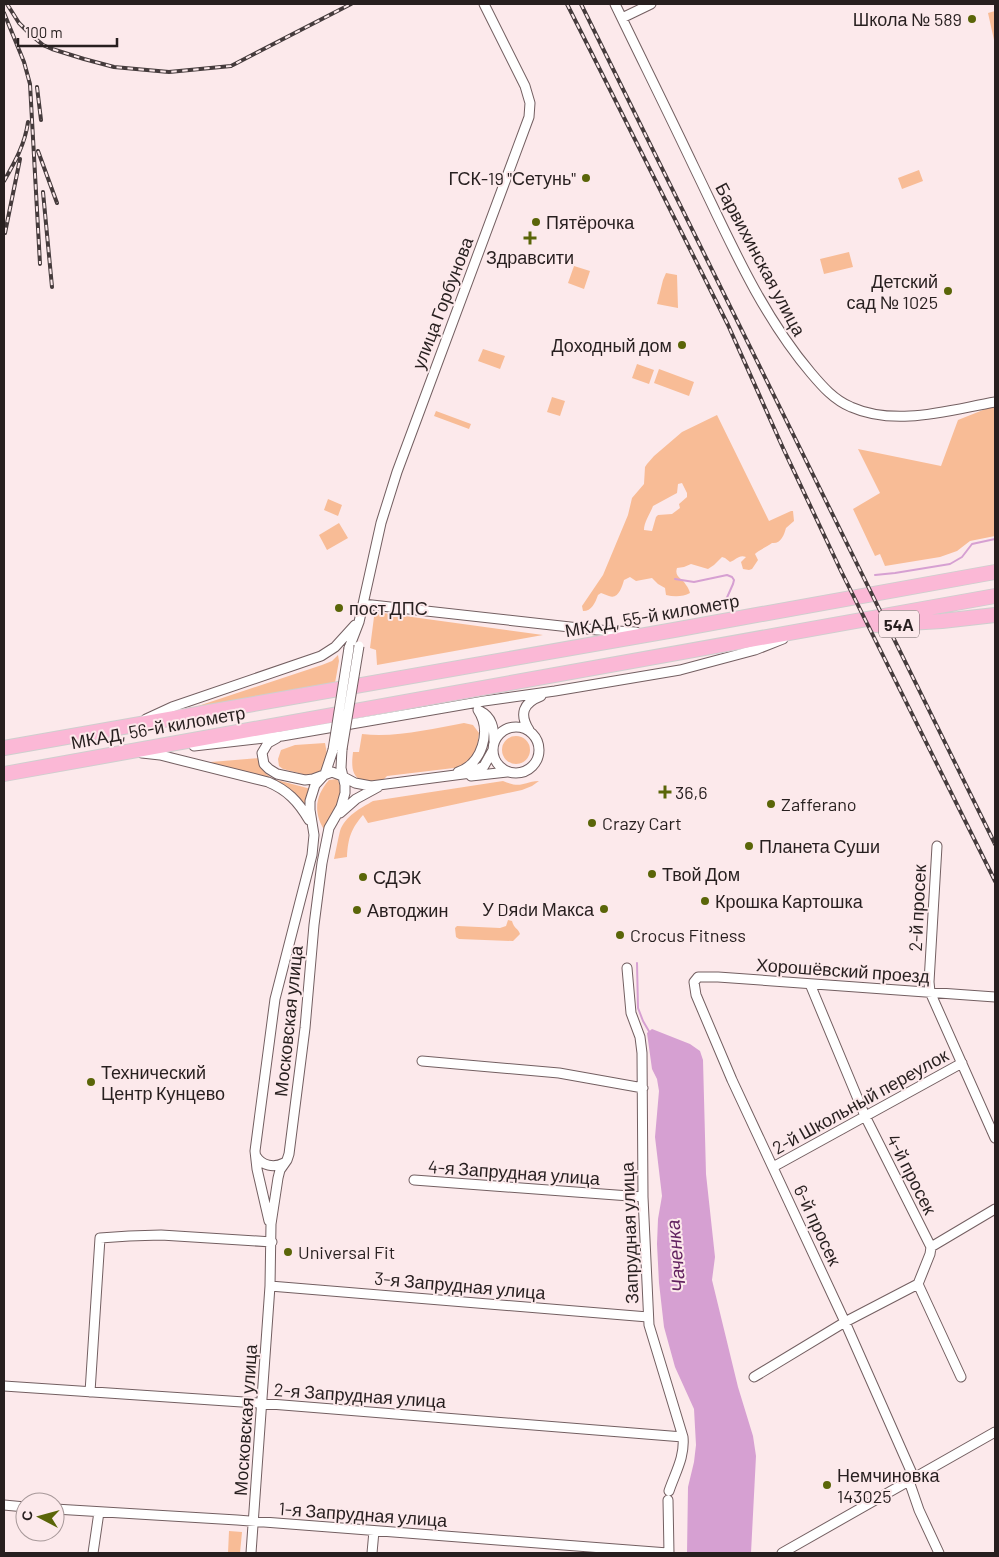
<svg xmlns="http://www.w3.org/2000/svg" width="999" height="1557" viewBox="0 0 999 1557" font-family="Barlow,sans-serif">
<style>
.green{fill:#f8bc96;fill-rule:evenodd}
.water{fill:#d6a0d2}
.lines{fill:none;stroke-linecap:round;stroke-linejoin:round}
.stream{stroke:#d6a0d2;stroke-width:2}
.minor-casing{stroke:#735f61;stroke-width:11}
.highway-casing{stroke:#cfcece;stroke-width:16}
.minor{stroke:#fff;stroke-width:9}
.highway{stroke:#fbb8d6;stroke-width:14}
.rail-casing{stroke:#453b3c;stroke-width:4}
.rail{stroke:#fce9eb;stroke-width:2;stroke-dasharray:5.5;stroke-linecap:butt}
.minor-bridge-casing{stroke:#735f61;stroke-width:11;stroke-linecap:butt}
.minor-bridge{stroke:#fff;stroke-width:9}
.poi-dot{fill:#5a6508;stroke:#fce9eb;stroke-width:2}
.labels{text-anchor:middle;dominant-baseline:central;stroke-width:4;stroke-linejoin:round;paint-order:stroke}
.shield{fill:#fce9eb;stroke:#675c5c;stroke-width:1}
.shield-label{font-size:16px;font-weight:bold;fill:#271f1f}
.poi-label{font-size:18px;fill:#271f1f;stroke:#fce9eb;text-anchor:start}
.street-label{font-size:18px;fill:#271f1f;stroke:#fce9eb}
.water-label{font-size:19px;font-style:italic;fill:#622360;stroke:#fce9eb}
</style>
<rect width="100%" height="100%" fill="#fce9eb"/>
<path class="green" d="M 995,11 L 995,40 L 994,40 L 988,13 Z
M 919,170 L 923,181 L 902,189 L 898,178 Z
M 849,252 L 853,267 L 824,274 L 820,259 Z
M 574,266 L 590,271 L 584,289 L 568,283 Z
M 666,273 L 677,275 L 678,308 L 657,304 L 663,280 Z
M 483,349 L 505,356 L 500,369 L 478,361 Z
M 637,364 L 654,370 L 649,384 L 632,378 Z
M 659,369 L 694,382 L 689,396 L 654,383 Z
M 552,397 L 565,401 L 560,416 L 547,412 Z
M 995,407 L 995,536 L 970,541 L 957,551 L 940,557 L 885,566 L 880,554 L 875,556 L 853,509 L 880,493 L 858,449 L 941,466 L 958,420 L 988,408 Z
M 436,411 L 471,424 L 469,429 L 434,416 Z
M 717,415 L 769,521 L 791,511 L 793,511 L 794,521 L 786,528 C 784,535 781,544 772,543 C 767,547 757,551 755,554 L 758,560 L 752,569 L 749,570 L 743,569 L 741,562 L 746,557 C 739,554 736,560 730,562 L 725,558 L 722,557 L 714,565 L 708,569 L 691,564 L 684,567 L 677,568 C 674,577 682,578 686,585 C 688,587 689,590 690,593 C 683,597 674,597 666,595 L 665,588 L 658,584 L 652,578 L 636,581 L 630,577 L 624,580 C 622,587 618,600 609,596 C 606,595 604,594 601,593 L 598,595 C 595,603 592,611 583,611 L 582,606 L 603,575 L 628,515 L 632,498 L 644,484 L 645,467 L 647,464 L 654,456 L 682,432 ZM 682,483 L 687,493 L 687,497 L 679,504 L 680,508 L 672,514 L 658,515 L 656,517 L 652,531 L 644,530 C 644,522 650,514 653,506 L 677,493 L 678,484 Z
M 328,499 L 342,505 L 338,516 L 324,510 Z
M 339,523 L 348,538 L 327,550 L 319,535 Z
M 377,613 L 383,613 L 543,635 L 377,665 L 376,650 L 370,648 L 374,617 Z
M 338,655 L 339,661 L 335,683 L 192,708 L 322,665 L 332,661 Z
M 464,723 L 473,725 L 479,733 C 477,749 476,759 462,767 L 387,776 L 382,781 C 376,780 368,782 362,780 C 350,777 352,761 353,752 L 359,752 L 362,734 C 395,738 431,729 464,723 Z
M502 750a14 14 0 1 1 28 0a14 14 0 1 1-28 0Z
M 325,743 L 328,759 L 322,770 L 310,776 L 283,769 L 279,766 L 278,759 L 281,750 L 295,745 Z
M 260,758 L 265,773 L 273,779 L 311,789 L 307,809 L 290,791 L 199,763 Z
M 337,779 C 348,795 332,816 325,831 C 313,813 315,796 329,780 Z
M 503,781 C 522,789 522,782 539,781 L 532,786 L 522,790 L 368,823 L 363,815 C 351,829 348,838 347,857 L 334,859 C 336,850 338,839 340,831 C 345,816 361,808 373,801 Z
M 508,920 L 512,921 C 514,929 518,928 520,934 L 513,941 L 459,939 L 456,937 L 455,928 L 457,926 L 500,928 L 506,926 Z
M 229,1531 L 242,1532 L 240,1553 L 228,1553 Z"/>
<path class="water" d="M 652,1029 L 690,1044 L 700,1051 L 703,1060 L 706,1174 L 715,1257 L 712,1280 L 738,1387 L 753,1436 L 756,1456 L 751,1553 L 687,1553 L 688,1487 L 694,1462 L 696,1445 L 694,1409 L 675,1367 L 664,1327 L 659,1283 L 657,1244 L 658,1219 L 662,1196 L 655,1137 L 659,1091 L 657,1079 L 652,1069 L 647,1033 Z"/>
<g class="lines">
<path class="stream" d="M 875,575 L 895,573 L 950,564 L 962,557 L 972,544 L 995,539
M 675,579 L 694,582 L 727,575 L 732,577 L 734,580 L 733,584 L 725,602
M 637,963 L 638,1008 L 643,1021 L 650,1033"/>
<g class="minor-casing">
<path id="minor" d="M 615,4 C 641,58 668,112 694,167 C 728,237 760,313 811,373 C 822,386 834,400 851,407 C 896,427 949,410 995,402
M 622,18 L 651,4
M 363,604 L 597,630 L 636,632
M 349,648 L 359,622 L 381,523 L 397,472 L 529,117 L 530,103 L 525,86 L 484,4
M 480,711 C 492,717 494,728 494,741
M 146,719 L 172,707 L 321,656 L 335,647 L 355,625
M493 750a23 23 0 1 1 46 0a23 23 0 1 1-46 0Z
M 529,730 C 519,714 523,703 541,696
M 277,738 L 268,743 L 262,753 L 264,764 L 269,769 L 277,774 L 305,780 L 313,779 L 332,772 L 340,775 L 355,783 L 371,786 L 471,773 L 484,766 L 493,750
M 194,746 L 282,736 L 484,701 L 555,691 L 680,670 L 755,650 L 783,639
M 142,753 L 160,755 L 268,782 C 287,790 298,801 309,820
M 458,772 C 482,764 492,731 478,710
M 471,776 L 507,772
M 340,813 L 356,799 L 378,787
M 937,846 L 929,982 L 930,992 L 995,1138
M 627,968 L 631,1013 L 640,1037 L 642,1053 L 643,1197 L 649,1325 L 683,1437 C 685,1457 675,1473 669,1491
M 810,984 L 865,1116 L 931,1247 L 930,1254 L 918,1284 L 961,1377
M 422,1061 L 559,1073 L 643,1088
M 256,1156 C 262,1166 274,1168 284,1163
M 773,1167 L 962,1063
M 414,1180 L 643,1197
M 269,1221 L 257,1169 L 255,1151 L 275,999 L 312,855 L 314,835 L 310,810 L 310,801 L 315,785 L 325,774 L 333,750
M 931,1247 L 995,1209
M 270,1286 L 648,1317
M 754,1377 L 845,1322 L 918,1284
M 4,1386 L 258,1403 L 683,1437
M 90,1392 L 100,1238 L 129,1236 L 161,1235 L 272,1242
M 914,1478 L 845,1322 L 732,1080 L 696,995 L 694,982 L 698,977 L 718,977 L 995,997
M 909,1481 L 919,1510 L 939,1553
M 668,1500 L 669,1553
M 4,1505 L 25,1507
M 55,1509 L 237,1520 L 668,1553
M 93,1553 L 99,1512
M 251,1553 L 270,1286 L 271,1224 L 278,1178 L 280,1170 L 287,1160 L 289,1154 L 305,1028 L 314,925 L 322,863 L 329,828 L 341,807 L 345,793 L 345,785 L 341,768 L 342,749
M 372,1553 L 374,1531
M 782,1553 L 995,1432"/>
</g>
<g class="highway-casing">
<path id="highway" d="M 875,625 L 942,621 L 995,615
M 4,748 L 674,630 L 995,572
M 4,774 L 995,596"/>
</g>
<use href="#minor" class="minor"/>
<use href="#highway" class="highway"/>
<g class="rail-casing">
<path id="rail" d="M 7,4 L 19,23 L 30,34 L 43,45 L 52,49 L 84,59 L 114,67 L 169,72 L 231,66 L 351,4
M 567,4 L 728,325 L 783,448 L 841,571 L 995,881
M 581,4 L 995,844
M 4,13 L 24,62 L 30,84 L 40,264
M 37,87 L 41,120
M 38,151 L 57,203
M 4,181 C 15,162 25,144 28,122
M 43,192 L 52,287
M 5,233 L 20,159"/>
</g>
<use href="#rail" class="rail"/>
<g class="minor-bridge-casing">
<path id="minor-bridge" d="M 342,749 L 359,646
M 333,750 L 349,648"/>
</g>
<use href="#minor-bridge" class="minor-bridge"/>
</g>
<g class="poi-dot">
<circle cx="972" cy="19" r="5"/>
<circle cx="586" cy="178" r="5"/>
<circle cx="536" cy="222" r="5"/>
<path d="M527.5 230.5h5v5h5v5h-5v5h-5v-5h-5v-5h5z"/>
<circle cx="948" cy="291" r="5"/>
<circle cx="682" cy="345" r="5"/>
<circle cx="339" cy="608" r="5"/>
<path d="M662.5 784.5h5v5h5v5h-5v5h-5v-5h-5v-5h5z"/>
<circle cx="771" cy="804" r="5"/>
<circle cx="592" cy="823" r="5"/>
<circle cx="749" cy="846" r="5"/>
<circle cx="652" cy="874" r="5"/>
<circle cx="363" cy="877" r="5"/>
<circle cx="705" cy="901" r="5"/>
<circle cx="604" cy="909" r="5"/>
<circle cx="357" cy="910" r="5"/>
<circle cx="620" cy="935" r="5"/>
<circle cx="91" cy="1082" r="5"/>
<circle cx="288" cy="1252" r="5"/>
<circle cx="827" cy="1485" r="5"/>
</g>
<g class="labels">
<rect class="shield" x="879" y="610.5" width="40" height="27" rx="4"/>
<g class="shield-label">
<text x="899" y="624">54А</text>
</g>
<g class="poi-label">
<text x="962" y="19" text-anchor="end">Школа № 589</text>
<text x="576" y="178" text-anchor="end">ГСК-19 "Сетунь"</text>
<text x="546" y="222">Пятёрочка</text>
<text x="530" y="257" text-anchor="middle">Здравсити</text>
<text x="938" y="281" text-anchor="end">Детский<tspan x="938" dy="21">сад № 1025</tspan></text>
<text x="672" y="345" text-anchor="end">Доходный дом</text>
<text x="349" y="608">пост ДПС</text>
<text x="675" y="792">36,6</text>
<text x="781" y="804">Zafferano</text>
<text x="602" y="823">Crazy Cart</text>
<text x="759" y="846">Планета Суши</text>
<text x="662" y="874">Твой Дом</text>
<text x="373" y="877">СДЭК</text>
<text x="715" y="901">Крошка Картошка</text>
<text x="594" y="909" text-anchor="end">У Dяdи Макса</text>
<text x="367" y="910">Автоджин</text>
<text x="630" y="935">Crocus Fitness</text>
<text x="101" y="1072">Технический<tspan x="101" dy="21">Центр Кунцево</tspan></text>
<text x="298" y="1252">Universal Fit</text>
<text x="837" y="1475">Немчиновка<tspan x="837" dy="21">143025</tspan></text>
</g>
<g class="street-label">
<text transform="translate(761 259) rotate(62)">Барвихинская улица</text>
<text transform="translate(442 303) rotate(-69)">улица Горбунова</text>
<text transform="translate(652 615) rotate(-10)">МКАД, 55-й километр</text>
<text transform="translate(158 727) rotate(-10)">МКАД, 56-й километр</text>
<text transform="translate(917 908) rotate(-87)">2-й просек</text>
<text transform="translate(843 970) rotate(4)">Хорошёвский проезд</text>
<text transform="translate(288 1021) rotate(-84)">Московская улица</text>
<text transform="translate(860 1101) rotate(-29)">2-й Школьный переулок</text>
<text transform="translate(514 1172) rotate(4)">4-я Запрудная улица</text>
<text transform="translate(912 1174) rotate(63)">4-й просек</text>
<text transform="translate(818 1225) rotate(65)">6-й просек</text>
<text transform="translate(629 1233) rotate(-92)">Запрудная улица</text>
<text transform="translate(460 1285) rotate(5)">3-я Запрудная улица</text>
<text transform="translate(360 1395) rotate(4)">2-я Запрудная улица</text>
<text transform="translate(245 1420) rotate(-86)">Московская улица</text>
<text transform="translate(363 1514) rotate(4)">1-я Запрудная улица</text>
</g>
<g class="water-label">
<text transform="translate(675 1256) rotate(-95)">Чаченка</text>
</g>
</g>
<rect width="999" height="1557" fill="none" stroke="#271f1f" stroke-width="10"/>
<g transform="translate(40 1517) rotate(276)"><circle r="24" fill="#fce9eb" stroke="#a79899"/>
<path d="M0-4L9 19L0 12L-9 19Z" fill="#5a6508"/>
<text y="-8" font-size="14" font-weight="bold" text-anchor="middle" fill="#271f1f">С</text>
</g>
<path d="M18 38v8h99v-8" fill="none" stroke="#271f1f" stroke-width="2.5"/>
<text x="25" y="38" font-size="15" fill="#271f1f" stroke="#fce9eb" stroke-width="4" paint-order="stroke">100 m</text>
</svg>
